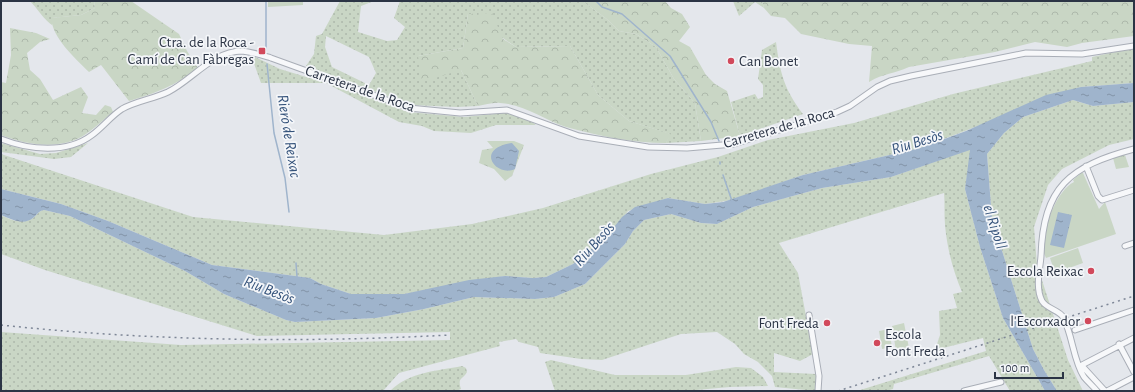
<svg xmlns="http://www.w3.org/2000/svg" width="1135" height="392" viewBox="0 0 1135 392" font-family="'Alegreya Sans',sans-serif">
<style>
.grass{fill:url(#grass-dots);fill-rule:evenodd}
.forest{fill:url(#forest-crowns)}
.park{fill:url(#park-tufts)}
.pitch{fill:#c9d6c5}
.water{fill:url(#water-ripples)}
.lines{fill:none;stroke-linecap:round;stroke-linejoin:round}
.stream{stroke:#9fb4cc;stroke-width:1.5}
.minor-casing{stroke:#a9aeb7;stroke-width:7}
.minor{stroke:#f7f8fa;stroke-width:5}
.rail{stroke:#7d8696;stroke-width:1.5;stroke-dasharray:2 4;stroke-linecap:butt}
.poi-dot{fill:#d1495b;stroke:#f4f6f9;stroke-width:1.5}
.labels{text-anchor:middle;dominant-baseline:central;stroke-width:3.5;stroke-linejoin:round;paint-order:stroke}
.poi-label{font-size:15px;fill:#2b3445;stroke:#f4f6f9;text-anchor:end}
.street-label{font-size:15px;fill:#2b3445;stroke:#f4f6f9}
.water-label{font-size:16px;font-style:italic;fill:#34527a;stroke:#f4f6f9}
</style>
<defs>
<pattern id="grass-dots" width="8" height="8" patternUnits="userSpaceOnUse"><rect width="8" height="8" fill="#c9d6c5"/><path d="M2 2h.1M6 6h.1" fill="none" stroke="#adb8ab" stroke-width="1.8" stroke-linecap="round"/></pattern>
<pattern id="forest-crowns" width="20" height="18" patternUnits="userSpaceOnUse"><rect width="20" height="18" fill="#c9d6c5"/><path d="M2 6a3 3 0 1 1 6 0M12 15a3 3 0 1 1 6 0" fill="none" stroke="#adb8ab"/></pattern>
<pattern id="park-tufts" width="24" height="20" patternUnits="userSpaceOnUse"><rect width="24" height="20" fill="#c9d6c5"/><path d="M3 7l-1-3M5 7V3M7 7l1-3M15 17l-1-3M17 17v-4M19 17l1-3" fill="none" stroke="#adb8ab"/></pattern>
<pattern id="water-ripples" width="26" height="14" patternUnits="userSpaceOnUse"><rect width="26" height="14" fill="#9fb4cc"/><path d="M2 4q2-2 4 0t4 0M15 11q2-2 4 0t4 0" fill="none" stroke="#8293a7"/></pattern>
</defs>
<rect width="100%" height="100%" fill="#e4e7ec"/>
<path class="grass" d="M 30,1 L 94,1 L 95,8 L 81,15 L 52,18 L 52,25 C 46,22 36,7 30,1 Z
M 340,1 L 374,1 L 361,6 L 358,32 L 387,41 L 397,40 L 405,27 L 394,18 L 400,1 L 583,1 C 595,11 609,19 619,31 L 636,34 L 656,47 L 674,79 L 695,103 L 701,141 L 666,143 L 670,134 L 629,121 L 598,95 L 570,46 L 516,47 L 468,14 L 463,48 L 418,56 L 461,70 L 478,106 L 457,107 L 411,105 L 306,66 L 314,54 L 316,36 L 322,34 ZM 326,36 L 369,57 L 376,73 L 369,85 L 332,67 L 325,47 Z
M 733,1 L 762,1 L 764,8 L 755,2 L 739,16 Z
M 776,42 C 780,73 784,89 803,114 L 740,136 L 731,102 L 755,94 L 758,99 L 763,97 L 763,85 L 758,79 L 762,50 Z
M 1134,48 L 1134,83 L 1081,87 L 920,148 L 803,175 L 732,200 L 705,204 L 668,198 L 628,211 L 610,234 L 601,242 L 573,264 L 546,277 L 533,278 L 505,276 L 404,294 L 351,294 L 321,284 L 310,278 L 212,265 L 108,221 L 61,204 L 1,189 L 1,154 L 193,217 L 384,235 L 472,224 L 543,208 L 651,174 L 718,157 L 768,140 L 854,123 L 953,94 L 1092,61 L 1092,57 Z
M 251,55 L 280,69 L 326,83 L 333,83 L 408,112 L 464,117 L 505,113 L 528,119 L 536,125 L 496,125 L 471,133 L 434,131 L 422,126 L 399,122 L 326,83 L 261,83 Z
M 1073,100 L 1093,106 L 1134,102 L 1134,139 L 1109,145 L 1062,169 L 1048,185 L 1034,227 L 1037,265 L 1068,360 L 1083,391 L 1057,391 L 1044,370 L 1033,349 L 992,219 L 987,154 L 1004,133 L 1023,117 Z
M 1,143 L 40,154 L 56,153 L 88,143 L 71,157 L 54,159 L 1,152 Z
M 971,149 L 965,189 L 980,247 L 1003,318 L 1045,391 L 1010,391 L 989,356 L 894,384 L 893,389 L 886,391 L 857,391 L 986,351 L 983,338 L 935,350 L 940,335 L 939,311 L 957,308 L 953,294 L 962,292 C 953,271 947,248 945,225 C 944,214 945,203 944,193 L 779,243 L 798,273 L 813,354 L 800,361 L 774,353 L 774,372 L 816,374 L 816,391 L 775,387 L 772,376 L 758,362 L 744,354 L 735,344 L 717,332 L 681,334 L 602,360 L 581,359 L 540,353 L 538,347 L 519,342 L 516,339 L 499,342 L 500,346 L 399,373 L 383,391 L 1,391 L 1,332 L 181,345 L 450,340 L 450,332 L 257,336 L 45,270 L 1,254 L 1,215 C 11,220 22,225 33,218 C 37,215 38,211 44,210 L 70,216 L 185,271 L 224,294 L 286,320 L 295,322 L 376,318 L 424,309 L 474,297 L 535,299 L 554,297 L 585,284 L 625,244 L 633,231 L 644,220 L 671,214 L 701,223 L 717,224 L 753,207 L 822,188 L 891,177 Z
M 551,360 L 615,375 L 686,375 L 736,367 L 751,368 L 763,377 L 768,386 L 730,387 L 685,391 L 555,391 L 545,362 Z
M 462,366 L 466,368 L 467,372 C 463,380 457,377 461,389 L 456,391 L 390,391 C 409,372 437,371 462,366 Z"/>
<path class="forest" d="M 94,1 L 131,1 L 179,34 L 187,51 L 198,68 C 175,86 156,93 129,101 L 101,65 L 89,72 C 74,57 53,39 51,18 L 81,15 L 95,8 Z
M 583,1 L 665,1 L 671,8 L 682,14 L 690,27 L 679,41 L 690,47 L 706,75 L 715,84 L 727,91 L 740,136 L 701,141 L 695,103 L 674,79 L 656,47 L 636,34 L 619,31 C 609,19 595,11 583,1 Z
M 762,1 L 1134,1 L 1134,36 L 1082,43 L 1067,47 L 1035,42 L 995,52 L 909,67 C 894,74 884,73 869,82 L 872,46 L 849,44 L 801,34 L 785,18 L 771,16 L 764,8 Z
M 492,13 L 503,39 L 516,47 L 570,46 L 598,95 L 629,121 L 671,134 L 666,143 C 632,143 599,136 566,127 C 545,120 523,104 500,103 C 493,102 485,105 478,106 L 461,70 L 422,82 L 418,56 L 463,48 L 468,14 Z
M 10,28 L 36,33 L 50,39 L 40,42 L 27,53 L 30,70 L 40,79 L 53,100 L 81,87 L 88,97 L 82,113 L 96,115 L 105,105 L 111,107 L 113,112 C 104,119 95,128 86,134 C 61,151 27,145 1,135 L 1,82 L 6,83 L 11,55 Z
M 487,141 L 514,141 L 524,145 L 512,176 L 505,181 L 494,169 L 479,163 L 482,150 L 493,148 Z"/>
<path class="park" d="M 1125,155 L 1129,167 L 1116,169 L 1113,158 Z"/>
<path class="pitch" d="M 268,1 L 303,1 L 303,5 L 268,7 Z
M 1081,173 L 1083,173 L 1099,209 L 1105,202 L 1116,234 L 1046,258 C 1044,254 1042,248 1043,243 C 1045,225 1057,190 1074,182 L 1073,180 Z
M 1078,248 L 1083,263 L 1055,273 L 1050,258 Z
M 904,323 L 909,348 L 896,351 L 892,326 Z
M 889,329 L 892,347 L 882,349 L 879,331 Z"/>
<path class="water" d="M 1134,83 L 1134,102 L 1093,106 L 1073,100 L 1023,117 L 1004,133 L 987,154 L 992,219 L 1033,349 L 1044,370 L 1057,391 L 1045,391 L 1003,318 L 980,247 L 965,189 L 970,150 L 891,177 L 822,188 L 753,207 L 717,224 L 701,223 L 671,214 L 644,220 L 633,231 L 625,244 L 585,284 L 554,297 L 535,299 L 474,297 L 424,309 L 376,318 L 295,322 L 286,320 L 224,294 L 185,271 L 70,216 L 44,210 C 38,211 37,215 33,218 C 23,226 11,219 1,215 L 1,189 L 61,204 L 108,221 L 212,265 L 310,278 L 321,284 L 351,294 L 404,294 L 469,280 L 505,276 L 533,278 L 546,277 L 573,264 L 607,236 L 622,217 L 635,207 L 668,198 L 705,204 L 723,202 L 803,175 L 920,148 L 966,131 L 1046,95 L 1081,87 Z
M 512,143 L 519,151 L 515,169 C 497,178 473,149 512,143 Z
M 1058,212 L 1072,215 L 1064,248 L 1050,245 Z"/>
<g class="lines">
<path class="stream" d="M 266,1 L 266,51
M 596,1 L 602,7 L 622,14 L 670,56 L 711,122 L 719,141
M 267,64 L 274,133 L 285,178 L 289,212
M 720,162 L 720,164
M 723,175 L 732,201
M 296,263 L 297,277"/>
<g class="minor-casing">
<path id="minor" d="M 1,139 C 29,150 67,154 92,135 C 103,127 111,116 122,109 C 136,101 153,99 168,92 C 192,80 213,51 242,51 C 252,52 261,55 271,58 L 409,108 L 460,113 L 507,110 L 579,136 L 648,147 L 687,148 L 734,144 L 837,112 L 850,106 L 877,87 L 890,81 L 911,76 L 1026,53 L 1082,54 L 1134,46
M 1086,166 L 1098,196 L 1102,200 L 1134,190
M 1125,246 L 1134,243
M 809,315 L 819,376 L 818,391
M 1075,330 L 1134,310
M 1119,344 L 1134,372
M 1080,366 L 1134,338
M 1080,367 L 1084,368 L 1105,391
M 964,391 L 1001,382
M 1097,391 C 1093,386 1088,382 1084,377 C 1073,360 1073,336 1063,317 C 1059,310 1047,309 1042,301 C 1035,287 1040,270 1041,256 C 1043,187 1070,166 1134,149
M 1107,391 L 1134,377"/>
</g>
<use href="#minor" class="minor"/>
<path class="rail" d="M 1,325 C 150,341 300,343 450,335
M 838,391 L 1134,296"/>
</g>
<g class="poi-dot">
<rect x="258" y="47" width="8" height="8" rx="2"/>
<circle cx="731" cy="61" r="4"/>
<circle cx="1091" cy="271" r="4"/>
<circle cx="1088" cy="321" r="4"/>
<circle cx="827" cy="323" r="4"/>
<circle cx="877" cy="343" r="4"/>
</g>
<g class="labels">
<g class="poi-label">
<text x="254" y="42">Ctra. de la Roca -<tspan x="254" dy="17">Camí de Can Fàbregas</tspan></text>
<text x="739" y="61" text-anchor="start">Can Bonet</text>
<text x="1083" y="271">Escola Reixac</text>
<text x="1080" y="321">l'Escorxador</text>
<text x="819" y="323">Font Freda</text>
<text x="885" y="334" text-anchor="start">Escola<tspan x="885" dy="17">Font Freda</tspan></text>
</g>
<g class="street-label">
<text transform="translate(360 89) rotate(19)">Carretera de la Roca</text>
<text transform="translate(779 128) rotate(-16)">Carretera de la Roca</text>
</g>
<g class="water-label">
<text transform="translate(289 136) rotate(81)">Rieró de Reixac</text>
<text transform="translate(917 142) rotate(-17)">Riu Besòs</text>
<text transform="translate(995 227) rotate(72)">el Ripoll</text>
<text transform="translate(594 244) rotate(-48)">Riu Besòs</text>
<text transform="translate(269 290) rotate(21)">Riu Besòs</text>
</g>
</g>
<rect width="1135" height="392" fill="none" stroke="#2b3445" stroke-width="4"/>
<path d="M995 372v6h68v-6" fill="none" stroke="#2b3445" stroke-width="2"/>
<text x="1001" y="372" font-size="12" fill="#2b3445" stroke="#f4f6f9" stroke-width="3" paint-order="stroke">100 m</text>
</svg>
